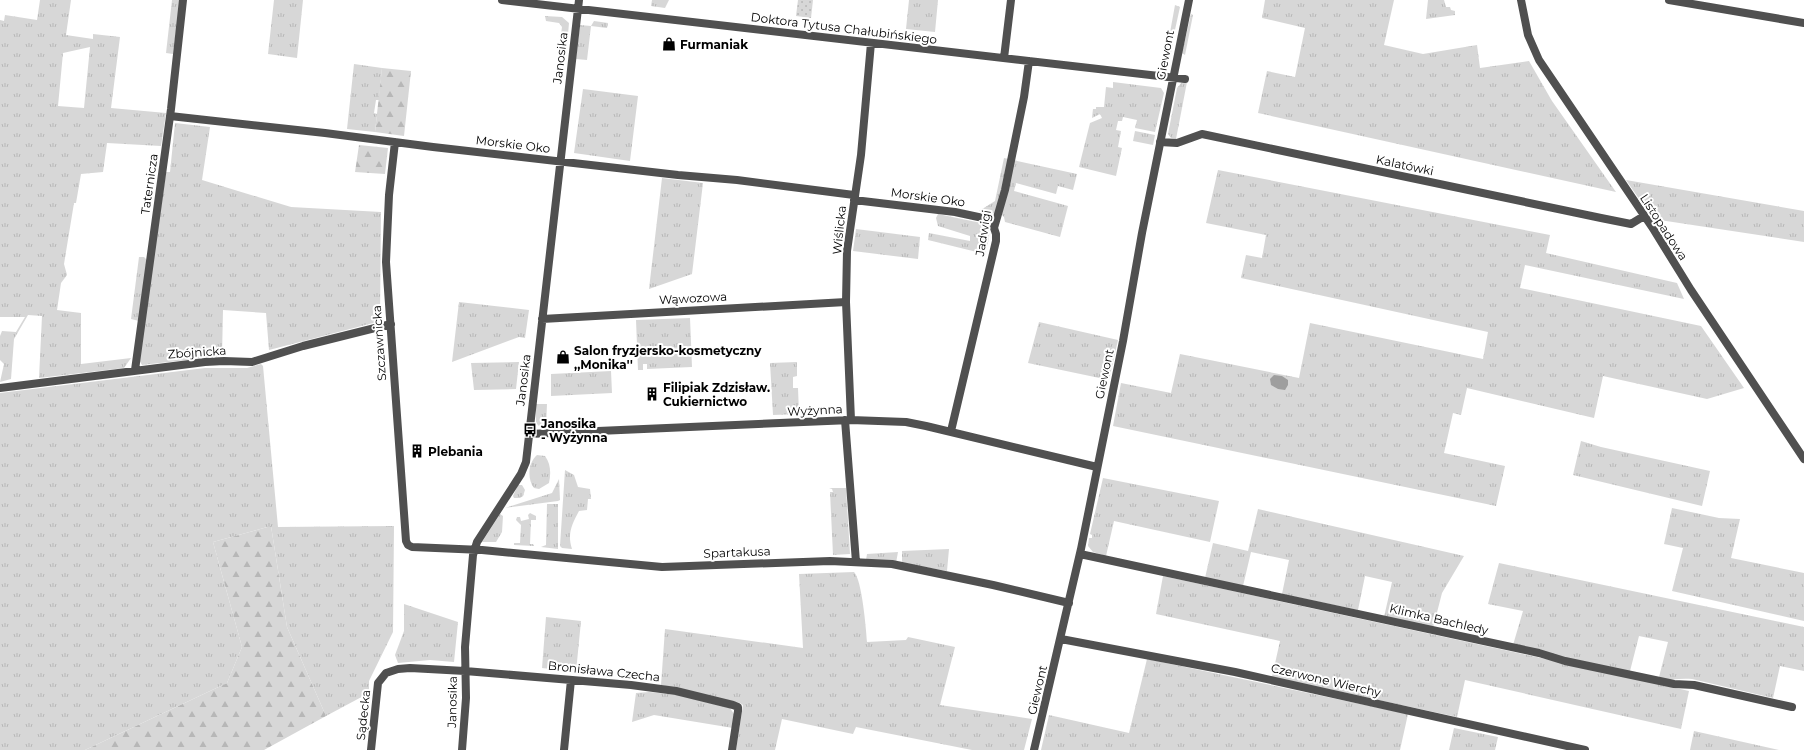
<svg xmlns="http://www.w3.org/2000/svg" width="1804" height="750" viewBox="0 0 1804 750" font-family="Montserrat,sans-serif">
<style>
.grass{fill:url(#grass-tufts);fill-rule:evenodd}
.forest{fill:url(#forest-firs)}
.park{fill:url(#park-dots)}
.water{fill:#9e9e9e}
.lines{fill:none;stroke-linecap:round;stroke-linejoin:round}
.minor{stroke:#505050;stroke-width:8}
.labels{text-anchor:middle;dominant-baseline:central;stroke-width:4;stroke-linejoin:round;paint-order:stroke}
.street-label{font-size:12px;fill:#000;stroke:#fff}
.poi-label{font-size:12px;font-weight:bold;fill:#000;stroke:#fff;text-anchor:start}
</style>
<defs>
<pattern id="grass-tufts" width="24" height="20" patternUnits="userSpaceOnUse"><rect width="24" height="20" fill="#d7d7d7"/><path d="M3 7l-1-3M5 7V3M7 7l1-3M15 17l-1-3M17 17v-4M19 17l1-3" fill="none" stroke="#b7b7b7"/></pattern>
<pattern id="forest-firs" width="22" height="20" patternUnits="userSpaceOnUse"><rect width="22" height="20" fill="#d7d7d7"/><path d="M5 1l3.5 6h-7zM16 11l3.5 6h-7z" fill="#b7b7b7"/></pattern>
<pattern id="park-dots" width="8" height="8" patternUnits="userSpaceOnUse"><rect width="8" height="8" fill="#d7d7d7"/><path d="M2 2h.1M6 6h.1" fill="none" stroke="#b7b7b7" stroke-width="1.8" stroke-linecap="round"/></pattern>
</defs>
<rect width="100%" height="100%" fill="#fff"/>
<path class="grass" d="M 40,0 L 71,0 L 66,35 L 93,39 L 93,34 L 120,37 L 111,108 L 166,113 L 161,146 L 107,143 L 103,172 L 81,174 L 76,203 L 74,203 L 64,264 L 67,275 L 61,283 L 57,310 L 81,313 L 81,364 L 131,358 L 124,368 L 39,378 L 42,316 L 28,315 L 14,339 L 11,379 L 0,382 L 4,364 L 0,360 L 0,336 L 2,331 L 16,332 L 25,317 L 0,317 L 0,20 L 4,21 L 5,15 L 37,20 ZM 90,47 L 84,108 L 58,106 L 63,53 Z
M 172,0 L 180,0 L 173,54 L 166,53 Z
M 274,0 L 303,0 L 297,58 L 268,54 Z
M 652,0 L 669,0 L 665,8 L 651,6 Z
M 909,0 L 938,0 L 935,32 L 906,29 Z
M 1265,0 L 1394,0 L 1384,45 L 1423,54 L 1477,45 L 1480,68 L 1529,61 L 1552,101 L 1616,192 L 1258,113 L 1267,71 L 1295,77 L 1305,28 L 1262,18 Z
M 1428,0 L 1444,0 L 1446,7 L 1450,7 L 1451,10 L 1455,11 L 1455,15 L 1426,19 Z
M 1175,5 L 1180,7 L 1173,39 L 1169,38 Z
M 1191,14 L 1193,15 L 1185,55 L 1182,53 Z
M 545,16 L 562,17 L 569,23 L 566,57 L 558,56 L 562,27 L 559,23 L 546,21 Z
M 594,21 L 608,23 L 607,28 L 591,26 L 587,60 L 576,59 L 580,25 L 591,26 Z
M 1168,43 L 1173,44 L 1168,65 L 1166,67 L 1160,66 L 1162,59 L 1166,56 Z
M 354,64 L 382,68 L 379,100 L 376,100 L 374,113 L 377,114 L 375,132 L 347,129 Z
M 1113,82 L 1161,88 L 1164,93 L 1155,132 L 1135,128 L 1137,120 L 1123,117 L 1122,121 L 1118,121 L 1116,130 L 1121,131 L 1118,147 L 1122,148 L 1116,176 L 1079,167 L 1090,123 L 1102,118 L 1100,114 L 1092,118 L 1093,109 L 1096,109 L 1096,107 L 1104,107 L 1106,87 L 1113,88 Z
M 1182,82 L 1187,82 L 1176,139 L 1171,138 L 1168,134 L 1177,88 Z
M 583,89 L 638,96 L 630,161 L 574,153 Z
M 175,123 L 210,127 L 202,180 L 291,207 L 381,212 L 380,319 L 377,322 L 269,350 L 266,313 L 223,310 L 222,356 L 142,365 L 139,360 L 166,172 L 170,172 Z
M 1135,131 L 1155,135 L 1153,145 L 1133,141 Z
M 1004,158 L 1077,174 L 1073,190 L 1058,186 L 1056,194 L 1016,183 L 1014,191 L 1068,206 L 1060,237 L 1005,222 L 1004,217 L 1002,215 L 979,211 L 995,201 Z
M 1218,170 L 1550,235 L 1546,253 L 1677,283 L 1684,299 L 1525,265 L 1520,288 L 1701,326 L 1744,388 L 1707,399 L 1603,376 L 1594,418 L 1467,388 L 1461,415 L 1453,413 L 1444,453 L 1505,466 L 1496,506 L 1113,426 L 1121,383 L 1171,393 L 1180,354 L 1299,378 L 1310,323 L 1483,359 L 1488,332 L 1241,278 L 1246,255 L 1262,258 L 1266,235 L 1206,223 Z
M 662,178 L 703,183 L 692,274 L 649,289 Z
M 1626,180 L 1804,211 L 1804,242 L 1653,219 Z
M 938,214 L 986,224 C 993,232 987,245 985,254 L 928,240 L 929,233 L 970,241 L 970,236 L 938,226 L 936,218 Z
M 856,229 L 920,237 L 918,259 L 853,251 Z
M 139,257 L 144,257 L 147,260 L 139,321 L 131,319 Z
M 459,302 L 529,310 L 525,338 L 519,337 L 452,362 Z
M 690,318 L 692,367 L 647,369 L 647,364 L 643,364 L 643,370 L 638,370 L 636,320 Z
M 1039,322 L 1118,340 L 1109,380 L 1028,363 Z
M 519,362 L 516,389 L 474,390 L 471,363 Z
M 797,362 L 797,376 L 793,377 L 793,388 L 798,388 L 799,414 L 773,415 L 770,363 Z
M 261,364 L 263,366 L 278,527 L 394,526 L 393,632 L 369,681 L 369,693 L 326,716 L 287,627 L 271,526 L 213,542 L 242,647 L 227,683 L 85,750 L 0,750 L 0,393 L 205,368 L 247,368 Z
M 611,371 L 612,393 L 551,396 L 551,374 Z
M 536,404 L 547,404 L 546,427 L 540,427 L 536,423 Z
M 1581,441 L 1601,447 L 1710,471 L 1702,506 L 1573,475 Z
M 537,455 L 545,456 C 551,464 551,474 549,483 L 539,489 L 534,488 C 527,479 528,463 537,455 Z
M 565,470 L 574,475 L 578,487 L 590,489 L 591,499 L 588,499 L 587,510 L 579,511 C 572,524 567,534 572,549 L 562,548 L 560,546 Z
M 1103,478 L 1219,501 L 1210,542 L 1114,521 L 1106,556 L 1093,552 L 1088,546 L 1089,538 L 1092,538 L 1092,535 L 1090,534 Z
M 559,479 L 560,500 L 558,501 L 505,508 L 552,493 Z
M 518,485 L 522,485 L 525,490 L 523,496 L 520,498 L 514,498 L 513,496 Z
M 829,488 L 846,488 L 850,554 L 833,555 L 830,492 L 833,492 L 832,489 Z
M 547,504 L 558,504 L 558,549 L 541,547 L 546,545 Z
M 1672,508 L 1719,518 L 1740,519 L 1731,558 L 1804,573 L 1804,621 L 1672,591 L 1683,548 L 1664,544 Z
M 1258,509 L 1464,556 L 1442,593 L 1433,628 L 1384,617 L 1392,582 L 1365,576 L 1358,610 L 1282,594 L 1289,560 L 1251,552 L 1243,586 L 1205,578 L 1213,543 L 1248,551 Z
M 530,513 L 536,516 L 536,520 L 531,520 L 530,544 L 533,544 L 534,546 L 514,545 L 514,543 L 520,543 L 521,525 L 516,520 L 517,517 L 520,517 L 521,521 L 529,519 L 528,515 Z
M 500,514 L 503,516 L 502,532 L 496,542 L 482,542 Z
M 949,549 L 947,571 L 902,563 L 902,551 Z
M 898,552 L 896,563 L 866,560 L 867,554 Z
M 1499,563 L 1804,627 L 1804,671 L 1780,666 L 1773,698 L 1692,679 C 1681,678 1670,680 1658,681 L 1668,642 L 1639,636 L 1629,675 L 1513,645 L 1523,611 L 1488,604 Z
M 854,572 C 862,580 866,628 867,642 L 906,640 L 908,637 L 955,647 L 940,705 L 1032,719 L 1024,750 L 972,750 L 856,727 L 853,734 L 782,719 L 775,750 L 736,750 L 743,705 L 740,703 L 661,685 L 665,629 L 803,648 L 799,574 Z
M 1163,576 L 1560,662 L 1689,691 L 1681,729 L 1465,680 L 1457,717 L 1272,677 L 1280,641 L 1156,614 Z
M 404,604 L 458,622 L 454,662 L 430,660 L 398,663 L 395,655 L 404,631 Z
M 546,617 L 581,621 L 576,672 L 542,668 Z
M 1147,659 L 1408,714 L 1400,750 L 1041,750 L 1049,715 L 1129,733 Z
M 649,692 L 678,695 L 730,708 L 734,714 L 733,728 L 654,715 L 632,722 L 636,693 Z
M 1454,728 L 1498,737 L 1495,750 L 1449,750 Z
M 1694,731 L 1703,733 L 1779,750 L 1690,750 Z"/>
<path class="forest" d="M 382,68 L 411,71 L 404,136 L 375,132 Z
M 359,145 L 388,148 L 385,174 L 355,172 Z
M 271,526 L 287,627 L 326,716 L 264,750 L 85,750 L 227,683 L 242,647 L 213,542 Z"/>
<path class="park" d="M 798,0 L 813,0 L 811,18 L 796,16 Z"/>
<path class="water" d="M 1274,375 L 1282,376 L 1288,380 L 1288,385 L 1285,390 L 1278,389 L 1271,385 L 1270,379 Z"/>
<g class="lines">
<path class="minor" d="M 502,0 L 1185,79
M 1521,0 L 1528,35 L 1539,60 L 1652,227 L 1691,290 L 1804,459
M 1669,0 L 1804,23
M 1004,58 L 1011,0
M 170,116 L 325,133 L 433,147 L 678,175 L 737,180 L 854,195
M 395,142 L 389,195 L 386,262 L 406,541 L 408,545 L 412,547 L 482,550 L 662,567 L 830,561 L 892,564 L 993,585 L 1069,603
M 1160,142 L 1177,143 L 1202,134 L 1601,218 L 1631,224 L 1644,216
M 854,200 L 955,212 L 983,218 L 990,222 L 994,228
M 542,319 L 846,302
M 135,370 L 171,109 L 183,0
M 0,388 L 205,362 L 224,361 L 252,362 L 303,346 L 391,324
M 845,420 L 856,562
M 851,420 L 846,302 L 847,251 L 861,155 L 871,43
M 951,431 L 996,241 L 996,234 L 994,228 L 1005,190 L 1024,97 L 1029,61
M 529,434 L 851,420 L 906,422 L 926,426 L 1097,467
M 1080,554 L 1539,653 L 1565,661 L 1674,684 L 1694,685 L 1792,707
M 1061,639 L 1235,672 L 1585,750
M 371,750 L 378,683 L 386,673 L 398,669 L 410,668 L 465,671 L 631,685 L 676,691 L 733,705 L 738,707 L 738,711 L 732,750
M 462,750 L 466,698 L 465,647 L 473,555 L 477,542 L 521,474 L 526,462 L 579,0
M 564,750 L 571,680
M 1034,750 L 1081,549 L 1123,341 L 1142,233 L 1189,0"/>
</g>
<defs>
<g id="shop-bare" transform="scale(1.08)"><path d="M-5-2.5h2.3a2.7 3.5 0 0 1 5.4 0H5L5.5 6h-11ZM-1.5-2.5h3a1.5 2.3 0 0 0-3 0Z" fill="#000" stroke="#fff" stroke-width="2.5" paint-order="stroke"/></g>
<g id="building-bare" transform="scale(1.08)"><path d="M-4-6H4V6H1V3H-1V6H-4ZM-2.5-4.3h1.7v1.8h-1.7ZM.8-4.3h1.7v1.8H.8ZM-2.5-1h1.7V.8h-1.7ZM.8-1h1.7V.8H.8Z" fill="#000" stroke="#fff" stroke-width="2.5" paint-order="stroke"/></g>
<g id="bus-bare" transform="scale(1.08)"><path d="M-5-6H5V4H4V6H2V4H-2V6H-4V4H-5ZM-3.5-4V0h7V-4ZM-3.5 1.2v1.5H-2V1.2ZM2 1.2v1.5H3.5V1.2Z" fill="#000" stroke="#fff" stroke-width="2.5" paint-order="stroke"/></g>
</defs>
<g fill-rule="evenodd">
<use href="#shop-bare" x="669" y="44"/>
<use href="#shop-bare" x="563" y="357"/>
<use href="#building-bare" x="652" y="394"/>
<use href="#bus-bare" x="530" y="430"/>
<use href="#building-bare" x="417" y="451"/>
</g>
<g class="labels">
<g class="street-label">
<text transform="translate(844 28) rotate(7)">Doktora Tytusa Chałubińskiego</text>
<text transform="translate(1165 55) rotate(-79)">Giewont</text>
<text transform="translate(560 58) rotate(-83)">Janosika</text>
<text transform="translate(513 144) rotate(7)">Morskie Oko</text>
<text transform="translate(1405 165) rotate(12)">Kalatówki</text>
<text transform="translate(149 184) rotate(-82)">Taternicza</text>
<text transform="translate(928 197) rotate(8)">Morskie Oko</text>
<text transform="translate(1664 227) rotate(57)">Listopadowa</text>
<text transform="translate(839 230) rotate(-84)">Wiślicka</text>
<text transform="translate(983 233) rotate(-81)">Jadwigi</text>
<text transform="translate(693 298) rotate(-3)">Wąwozowa</text>
<text transform="translate(379 343) rotate(-94)">Szczawnicka</text>
<text transform="translate(197 352) rotate(-4)">Zbójnicka</text>
<text transform="translate(1104 374) rotate(-78)">Giewont</text>
<text transform="translate(523 380) rotate(-83)">Janosika</text>
<text transform="translate(815 410) rotate(-3)">Wyżynna</text>
<text transform="translate(737 552) rotate(-2)">Spartakusa</text>
<text transform="translate(1439 619) rotate(13)">Klimka Bachledy</text>
<text transform="translate(604 671) rotate(6)">Bronisława Czecha</text>
<text transform="translate(1326 680) rotate(13)">Czerwone Wierchy</text>
<text transform="translate(1037 690) rotate(-77)">Giewont</text>
<text transform="translate(452 702) rotate(-89)">Janosika</text>
<text transform="translate(363 715) rotate(-84)">Sądecka</text>
</g>
<g class="poi-label">
<text x="680" y="44">Furmaniak</text>
<text x="574" y="350">Salon fryzjersko-kosmetyczny<tspan x="574" dy="14">,,Monika''</tspan></text>
<text x="663" y="387">Filipiak Zdzisław.<tspan x="663" dy="14">Cukiernictwo</tspan></text>
<text x="541" y="423">Janosika<tspan x="541" dy="14">- Wyżynna</tspan></text>
<text x="428" y="451">Plebania</text>
</g>
</g>
</svg>
